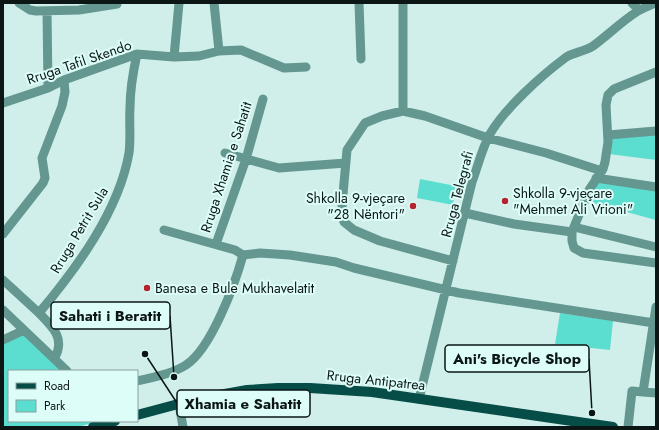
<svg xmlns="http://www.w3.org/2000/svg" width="659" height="430" viewBox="0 0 659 430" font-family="Jost,sans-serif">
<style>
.green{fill:#5bded0}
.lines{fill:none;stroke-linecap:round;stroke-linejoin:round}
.street{stroke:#639790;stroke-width:9}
.primary{stroke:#074d47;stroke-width:10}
.poi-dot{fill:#b52430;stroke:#ddfdf8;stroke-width:1.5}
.labels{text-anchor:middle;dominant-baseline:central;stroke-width:4;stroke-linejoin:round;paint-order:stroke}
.street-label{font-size:14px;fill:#0b1615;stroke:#ddfdf8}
.poi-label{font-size:14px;fill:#0b1615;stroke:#ddfdf8;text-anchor:start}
.leader{fill:none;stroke:#0b1615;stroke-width:1.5}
.callout-dot{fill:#0b1615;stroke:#ddfdf8;stroke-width:1.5}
.callout{fill:#ddfdf8;stroke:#0b1615;stroke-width:1.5}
.callout-label{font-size:15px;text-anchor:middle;font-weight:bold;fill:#0b1615}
</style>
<rect width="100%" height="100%" fill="#d0efea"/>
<path class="green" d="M 656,134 L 656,160 L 609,154 L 611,137 Z
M 420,179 L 456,186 L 453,205 L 417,198 Z
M 597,182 L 656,190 L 656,220 L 586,201 Z
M 560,313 L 613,321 L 610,350 L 555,344 Z
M 23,334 L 62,371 L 9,371 L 9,421 L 99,421 L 78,427 L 3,427 L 3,345 Z"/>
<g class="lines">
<path class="street" d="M 19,3 L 30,10 L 36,11 L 79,10 L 117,4
M 214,3 L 219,51
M 359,3 L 361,59
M 403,3 L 403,111
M 632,3 L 639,10
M 47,11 L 48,88
M 174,57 L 179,3
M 3,103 L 48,88 L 64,80 L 137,54 L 174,57 L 199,56 L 219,51 L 241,50 L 284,68 L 306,67
M 608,135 L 656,131
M 225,153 L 279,168 L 346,163
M 596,178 L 656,187
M 465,213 L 514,224 L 572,232 L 589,190 L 603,169 L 605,162 L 608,142 L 606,105 L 608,95 L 614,89 L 656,72
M 574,227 L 656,247
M 572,232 L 572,241 L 574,248 L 583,253 L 656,263
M 3,234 L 43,183 L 45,178 L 42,158 L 62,106 L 65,92 L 64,80
M 216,244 L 246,159 L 263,99
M 243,255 L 260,253 L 290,255 L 336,262 L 354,268 L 459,293 L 654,323
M 453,261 L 380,241 L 354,230 L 344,222 L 342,205 L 347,150 L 365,123 L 382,116 L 403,111 L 425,116 L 488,138 L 546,153 L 602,171
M 3,280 L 39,313
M 3,310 L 67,371
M 3,340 L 24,330
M 54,359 C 66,339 53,327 39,313 C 76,269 119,211 129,153 C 131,138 129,123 130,108 C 130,90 133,72 137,54
M 137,381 C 153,377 172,374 186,365 C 211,349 235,284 243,255 L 235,250 L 164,230
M 643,392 L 656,393
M 419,399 L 472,182 C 478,166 482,148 490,134 C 505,108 541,76 565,58 C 573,52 584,52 593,46 C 608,35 622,21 638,11 C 643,8 649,6 655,3
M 179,404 L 183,427
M 628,427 L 632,391 L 643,392 L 656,307"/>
<path class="primary" d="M 137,415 L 197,399 L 247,390 L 278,388 L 310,388 L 372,392 L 613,427
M 93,427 L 115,421"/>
</g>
<g class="poi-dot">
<circle cx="505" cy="201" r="4"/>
<circle cx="413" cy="206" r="4"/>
<circle cx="147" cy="288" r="4"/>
</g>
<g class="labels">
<g class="street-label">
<text transform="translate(79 62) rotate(-19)">Rruga Tafil Skendo</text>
<text transform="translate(226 167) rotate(-72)">Rruga Xhamia e Sahatit</text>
<text transform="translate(457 194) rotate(-75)">Rruga Telegrafi</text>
<text transform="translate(79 230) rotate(-59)">Rruga Petrit Sula</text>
<text transform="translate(376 380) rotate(6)">Rruga Antipatrea</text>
</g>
<g class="poi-label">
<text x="513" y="193">Shkolla 9-vjeçare<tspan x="513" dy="16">"Mehmet Ali Vrioni"</tspan></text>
<text x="405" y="198" text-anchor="end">Shkolla 9-vjeçare<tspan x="405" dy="16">"28 Nëntori"</tspan></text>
<text x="155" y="288">Banesa e Bule Mukhavelatit</text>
</g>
</g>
<path class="leader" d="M174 377L170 316M592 413L589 359M145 354L177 403"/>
<g class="callout-dot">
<circle cx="174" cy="377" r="4"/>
<circle cx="592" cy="413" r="4"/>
<circle cx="145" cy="354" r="4"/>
</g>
<g class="callout">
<rect x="51" y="302" width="119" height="27" rx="4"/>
<rect x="445" y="345" width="144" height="27" rx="4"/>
<rect x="177" y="390" width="133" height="27" rx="4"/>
</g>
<g class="callout-label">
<text x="110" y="321">Sahati i Beratit</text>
<text x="517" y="364">Ani's Bicycle Shop</text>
<text x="243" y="409">Xhamia e Sahatit</text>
</g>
<rect width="659" height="430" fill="none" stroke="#0b1615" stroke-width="8"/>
<rect x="8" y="370" width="130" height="52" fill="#ddfdf8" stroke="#89a19d"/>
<rect x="16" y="383" width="20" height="6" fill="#074d47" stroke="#89a19d"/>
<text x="44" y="390" font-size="12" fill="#0b1615">Road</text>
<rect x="16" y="400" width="20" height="12" fill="#5bded0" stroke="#89a19d"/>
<text x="44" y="410" font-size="12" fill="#0b1615">Park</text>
</svg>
